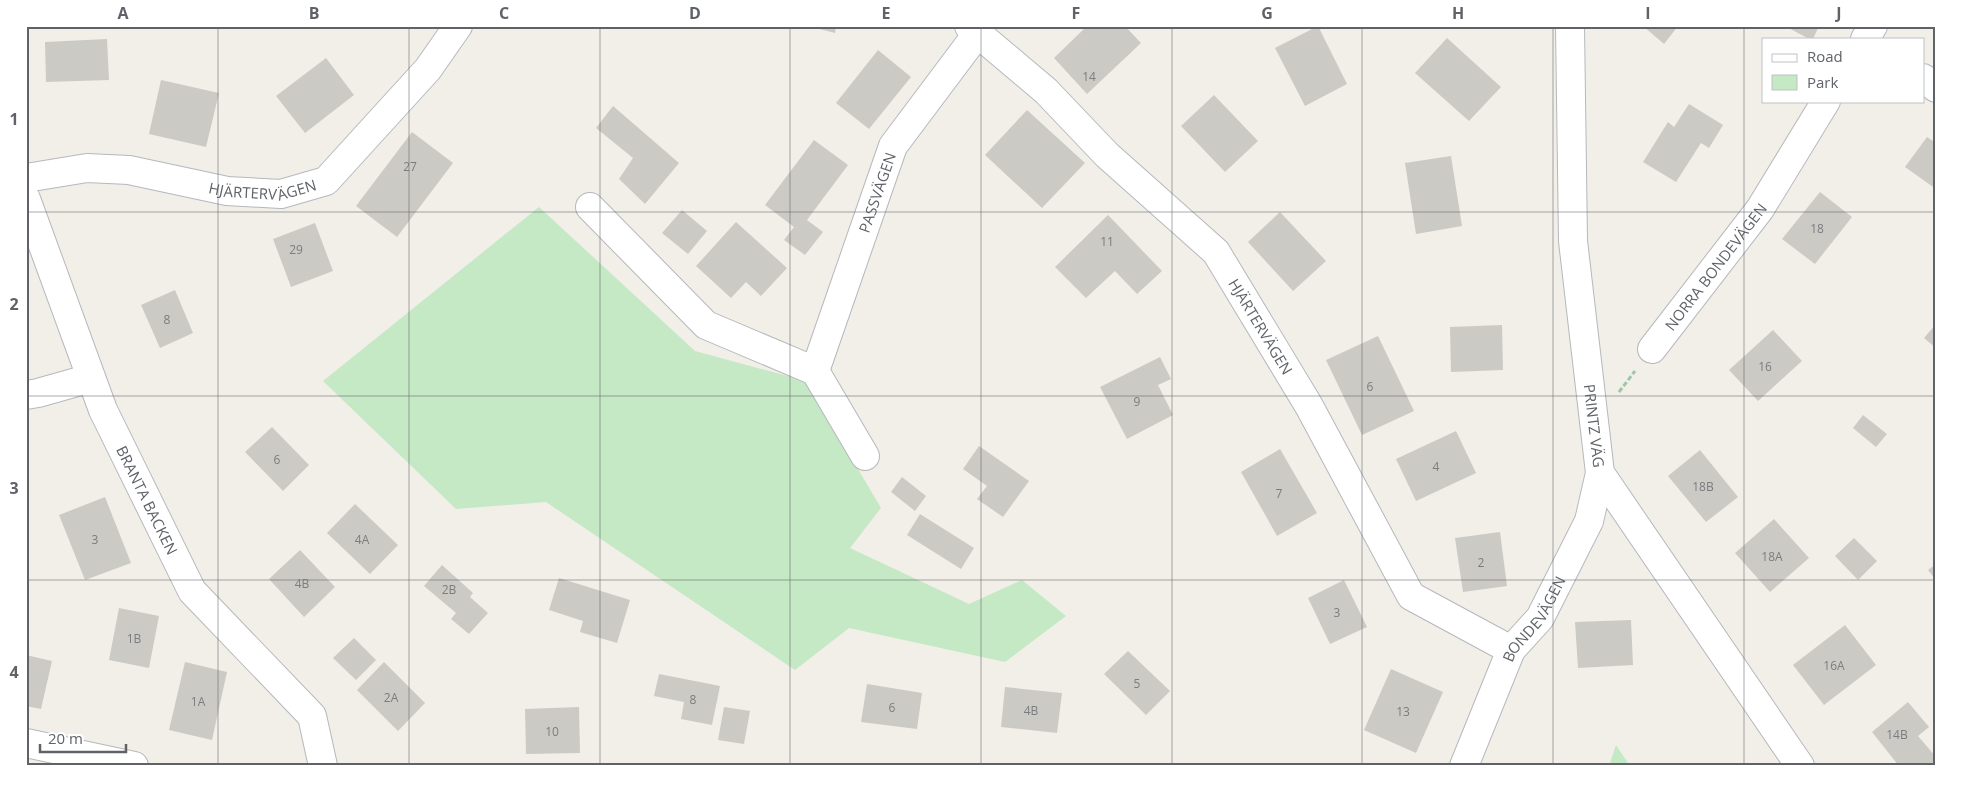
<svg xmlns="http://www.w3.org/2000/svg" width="1962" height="792" viewBox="0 0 1962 792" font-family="'Open Sans',sans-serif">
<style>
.green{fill:#c5e8c5}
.building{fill:#cccac5}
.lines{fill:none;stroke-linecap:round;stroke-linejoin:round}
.minor-casing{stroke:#b5b8bc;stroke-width:30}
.path{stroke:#9cc7a9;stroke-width:3;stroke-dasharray:5 2.5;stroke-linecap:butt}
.minor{stroke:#fff;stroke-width:28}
.grid{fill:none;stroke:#5f6368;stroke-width:1;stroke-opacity:0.55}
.labels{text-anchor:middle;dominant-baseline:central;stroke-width:4;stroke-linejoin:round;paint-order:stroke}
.number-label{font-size:12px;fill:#7a7d7f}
.street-label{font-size:15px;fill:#5f6368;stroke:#fff}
.neatline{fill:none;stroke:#5f6368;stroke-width:2}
.grid-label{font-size:16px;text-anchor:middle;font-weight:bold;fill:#5f6368}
</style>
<rect width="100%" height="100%" fill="#f1efe8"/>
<path class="green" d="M 539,207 L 695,351 L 806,381 L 881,508 L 850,548 L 969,604 L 1022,580 L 1066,616 L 1005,662 L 849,628 L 795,670 L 546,502 L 456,509 L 323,381 Z
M 1616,745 L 1630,766 L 1609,766 Z"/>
<path class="building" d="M 808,26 L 836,26 L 835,33 Z
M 1087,26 L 1125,26 L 1141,43 L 1087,94 L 1054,58 Z
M 1318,26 L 1347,84 L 1305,106 L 1275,48 Z
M 1643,26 L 1678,26 L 1664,44 Z
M 1785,26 L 1819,26 L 1813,39 L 1809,39 Z
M 1447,38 L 1501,87 L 1469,121 L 1415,73 Z
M 107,39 L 109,80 L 46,82 L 45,42 Z
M 878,50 L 911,77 L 869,129 L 836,103 Z
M 326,58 L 354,95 L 305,133 L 276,96 Z
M 161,80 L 219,93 L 206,147 L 149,134 Z
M 1214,95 L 1258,141 L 1225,172 L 1181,126 Z
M 1689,104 L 1723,125 L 1709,148 L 1701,143 L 1676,182 L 1643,162 L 1668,122 L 1674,127 Z
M 613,106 L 679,163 L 645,204 L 619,179 L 633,158 L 596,128 Z
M 1027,110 L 1085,163 L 1042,208 L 985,155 Z
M 412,132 L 453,163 L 397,237 L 356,206 Z
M 1927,137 L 1936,143 L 1936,189 L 1905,167 Z
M 814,140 L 848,165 L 807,220 L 823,232 L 805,255 L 784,240 L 794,227 L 765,205 Z
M 1451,156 L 1462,226 L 1416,234 L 1405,163 Z
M 1820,192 L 1852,217 L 1815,264 L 1782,239 Z
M 682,210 L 707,231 L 688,254 L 662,233 Z
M 1280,212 L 1326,261 L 1293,291 L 1248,242 Z
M 1108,215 L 1162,271 L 1137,294 L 1115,271 L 1086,298 L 1055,267 Z
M 736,222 L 787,268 L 761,296 L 746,282 L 731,298 L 696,266 Z
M 315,223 L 333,271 L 291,287 L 273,239 Z
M 175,290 L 193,333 L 160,348 L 141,305 Z
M 1936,324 L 1936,348 L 1924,338 Z
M 1502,325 L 1503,370 L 1451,372 L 1450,327 Z
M 1773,330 L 1802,361 L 1758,401 L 1729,370 Z
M 1378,336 L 1414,411 L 1362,435 L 1326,360 Z
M 1160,357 L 1171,379 L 1158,385 L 1173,415 L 1127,439 L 1100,387 Z
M 1863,415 L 1887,434 L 1876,447 L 1853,428 Z
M 272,427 L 309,465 L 283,491 L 245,452 Z
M 1456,431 L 1476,473 L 1416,501 L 1396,459 Z
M 979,446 L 1029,481 L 1003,517 L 977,499 L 987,486 L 963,469 Z
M 1280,449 L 1317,513 L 1277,536 L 1241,472 Z
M 1700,450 L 1738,497 L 1706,522 L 1668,476 Z
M 902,477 L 926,496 L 915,511 L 891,492 Z
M 105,497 L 131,563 L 85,580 L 59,515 Z
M 355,504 L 398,545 L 370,574 L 327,533 Z
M 920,514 L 974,548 L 961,569 L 907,535 Z
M 1774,519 L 1809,558 L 1770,592 L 1735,553 Z
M 1500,532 L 1507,586 L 1463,592 L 1455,538 Z
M 1854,538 L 1877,561 L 1858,580 L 1835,556 Z
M 300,550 L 335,587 L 304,617 L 269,579 Z
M 1936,564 L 1936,580 L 1928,570 Z
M 442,565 L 473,593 L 470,597 L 488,613 L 469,634 L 451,619 L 456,613 L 424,586 Z
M 559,578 L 630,600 L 617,643 L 580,632 L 583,621 L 549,610 Z
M 1344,580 L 1367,627 L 1330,644 L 1308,598 Z
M 119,608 L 159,616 L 149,668 L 109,660 Z
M 1631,620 L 1633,665 L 1578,668 L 1575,622 Z
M 1845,625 L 1876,665 L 1824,705 L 1793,665 Z
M 354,638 L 376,660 L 356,680 L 333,658 Z
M 1128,651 L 1170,691 L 1146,715 L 1104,674 Z
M 26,655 L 52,661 L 41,709 L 26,706 Z
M 185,662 L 227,672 L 212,740 L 169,730 Z
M 384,662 L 425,703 L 398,731 L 357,690 Z
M 1391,669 L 1443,692 L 1416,753 L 1364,730 Z
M 659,674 L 720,686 L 712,725 L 681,719 L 684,702 L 654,696 Z
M 867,684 L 922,693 L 917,729 L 861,722 Z
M 1005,687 L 1062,693 L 1057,733 L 1001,727 Z
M 1908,702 L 1929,727 L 1918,736 L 1936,757 L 1936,766 L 1899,766 L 1872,732 Z
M 579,707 L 580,753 L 526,754 L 525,709 Z
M 724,707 L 750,711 L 744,744 L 718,740 Z"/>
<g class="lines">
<g class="minor-casing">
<g id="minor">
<path id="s1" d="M 969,26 L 1046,91 L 1107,155 L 1216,252 L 1309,406 L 1411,596 L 1511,650"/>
<path id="s2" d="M 1570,26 L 1573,241 L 1600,473 L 1800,766"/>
<path d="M 1865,39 L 1873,26"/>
<path d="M 1923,78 L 1936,88"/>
<path id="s3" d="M 26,178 L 87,168 L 129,170 L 227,191 L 281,194 L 326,181 L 428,69 L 458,26"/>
<path id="s4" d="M 26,199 L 103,410 L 192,591 L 312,716 L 323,766"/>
<path d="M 590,207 L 706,325 L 815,371 L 865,456"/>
<path id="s5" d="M 1652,349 L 1760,209 L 1826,101"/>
<path id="s6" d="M 815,371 L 893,146 L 977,34"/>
<path d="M 26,395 L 38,393 L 91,378"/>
<path d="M 26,743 L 134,766"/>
<path id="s7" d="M 1464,766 L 1511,650 L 1540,618 L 1589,521 L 1600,473"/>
</g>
</g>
<path class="path" d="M 1619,392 L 1635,371"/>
<use href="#minor" class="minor"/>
</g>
<path class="grid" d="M 218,26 L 218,766M 409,26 L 409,766M 600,26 L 600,766M 790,26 L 790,766M 981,26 L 981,766M 1172,26 L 1172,766M 1362,26 L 1362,766M 1553,26 L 1553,766M 1744,26 L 1744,766M 26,212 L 1936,212M 26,396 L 1936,396M 26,580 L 1936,580"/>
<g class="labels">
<g class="number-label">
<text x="1089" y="76">14</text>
<text x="410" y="166">27</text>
<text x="1817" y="228">18</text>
<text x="1107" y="241">11</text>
<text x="296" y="249">29</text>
<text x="167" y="319">8</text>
<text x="1765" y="366">16</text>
<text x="1370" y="386">6</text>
<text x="1137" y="401">9</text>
<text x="277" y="459">6</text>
<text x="1436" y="466">4</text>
<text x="1703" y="486">18B</text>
<text x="1279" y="493">7</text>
<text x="95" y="539">3</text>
<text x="362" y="539">4A</text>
<text x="1772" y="556">18A</text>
<text x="1481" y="562">2</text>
<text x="302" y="583">4B</text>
<text x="449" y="589">2B</text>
<text x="1337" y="612">3</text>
<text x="134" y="638">1B</text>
<text x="1834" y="665">16A</text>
<text x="1137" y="683">5</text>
<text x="391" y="697">2A</text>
<text x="693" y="699">8</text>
<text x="198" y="701">1A</text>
<text x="892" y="707">6</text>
<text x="1031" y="710">4B</text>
<text x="1403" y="711">13</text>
<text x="552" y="731">10</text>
<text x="1897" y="734">14B</text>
</g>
<g class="street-label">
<text stroke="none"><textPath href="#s3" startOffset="240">HJÄRTERVÄGEN</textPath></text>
<text stroke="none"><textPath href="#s6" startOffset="189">PASSVÄGEN</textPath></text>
<text stroke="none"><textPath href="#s5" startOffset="104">NORRA BONDEVÄGEN</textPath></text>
<text stroke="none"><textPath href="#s1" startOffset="422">HJÄRTERVÄGEN</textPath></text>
<text stroke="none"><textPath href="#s2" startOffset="401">PRINTZ VÄG</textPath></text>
<text stroke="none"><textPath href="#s4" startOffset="325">BRANTA BACKEN</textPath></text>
<text stroke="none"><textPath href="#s7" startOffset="164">BONDEVÄGEN</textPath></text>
</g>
</g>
<rect width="1962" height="792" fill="none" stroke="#ffffff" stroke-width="55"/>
<rect x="1762" y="38" width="162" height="65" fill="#ffffff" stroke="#bfc1c3"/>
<rect x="1772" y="54" width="25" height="8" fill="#ffffff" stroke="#bfc1c3"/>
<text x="1807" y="62" font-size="15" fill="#5f6368">Road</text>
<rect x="1772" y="75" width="25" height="15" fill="#c5e8c5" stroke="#bfc1c3"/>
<text x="1807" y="88" font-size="15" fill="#5f6368">Park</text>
<path d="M40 744v8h86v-8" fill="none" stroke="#5f6368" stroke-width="2.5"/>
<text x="48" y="744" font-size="15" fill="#5f6368" stroke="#ffffff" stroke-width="4" paint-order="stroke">20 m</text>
<rect x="28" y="28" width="1906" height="736" class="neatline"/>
<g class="grid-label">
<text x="123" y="19">A</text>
<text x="314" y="19">B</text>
<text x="504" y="19">C</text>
<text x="695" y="19">D</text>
<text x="886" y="19">E</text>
<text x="1076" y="19">F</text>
<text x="1267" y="19">G</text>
<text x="1458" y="19">H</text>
<text x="1648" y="19">I</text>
<text x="1839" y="19">J</text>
<text x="14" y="125">1</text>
<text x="14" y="310">2</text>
<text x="14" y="494">3</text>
<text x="14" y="678">4</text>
</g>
</svg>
